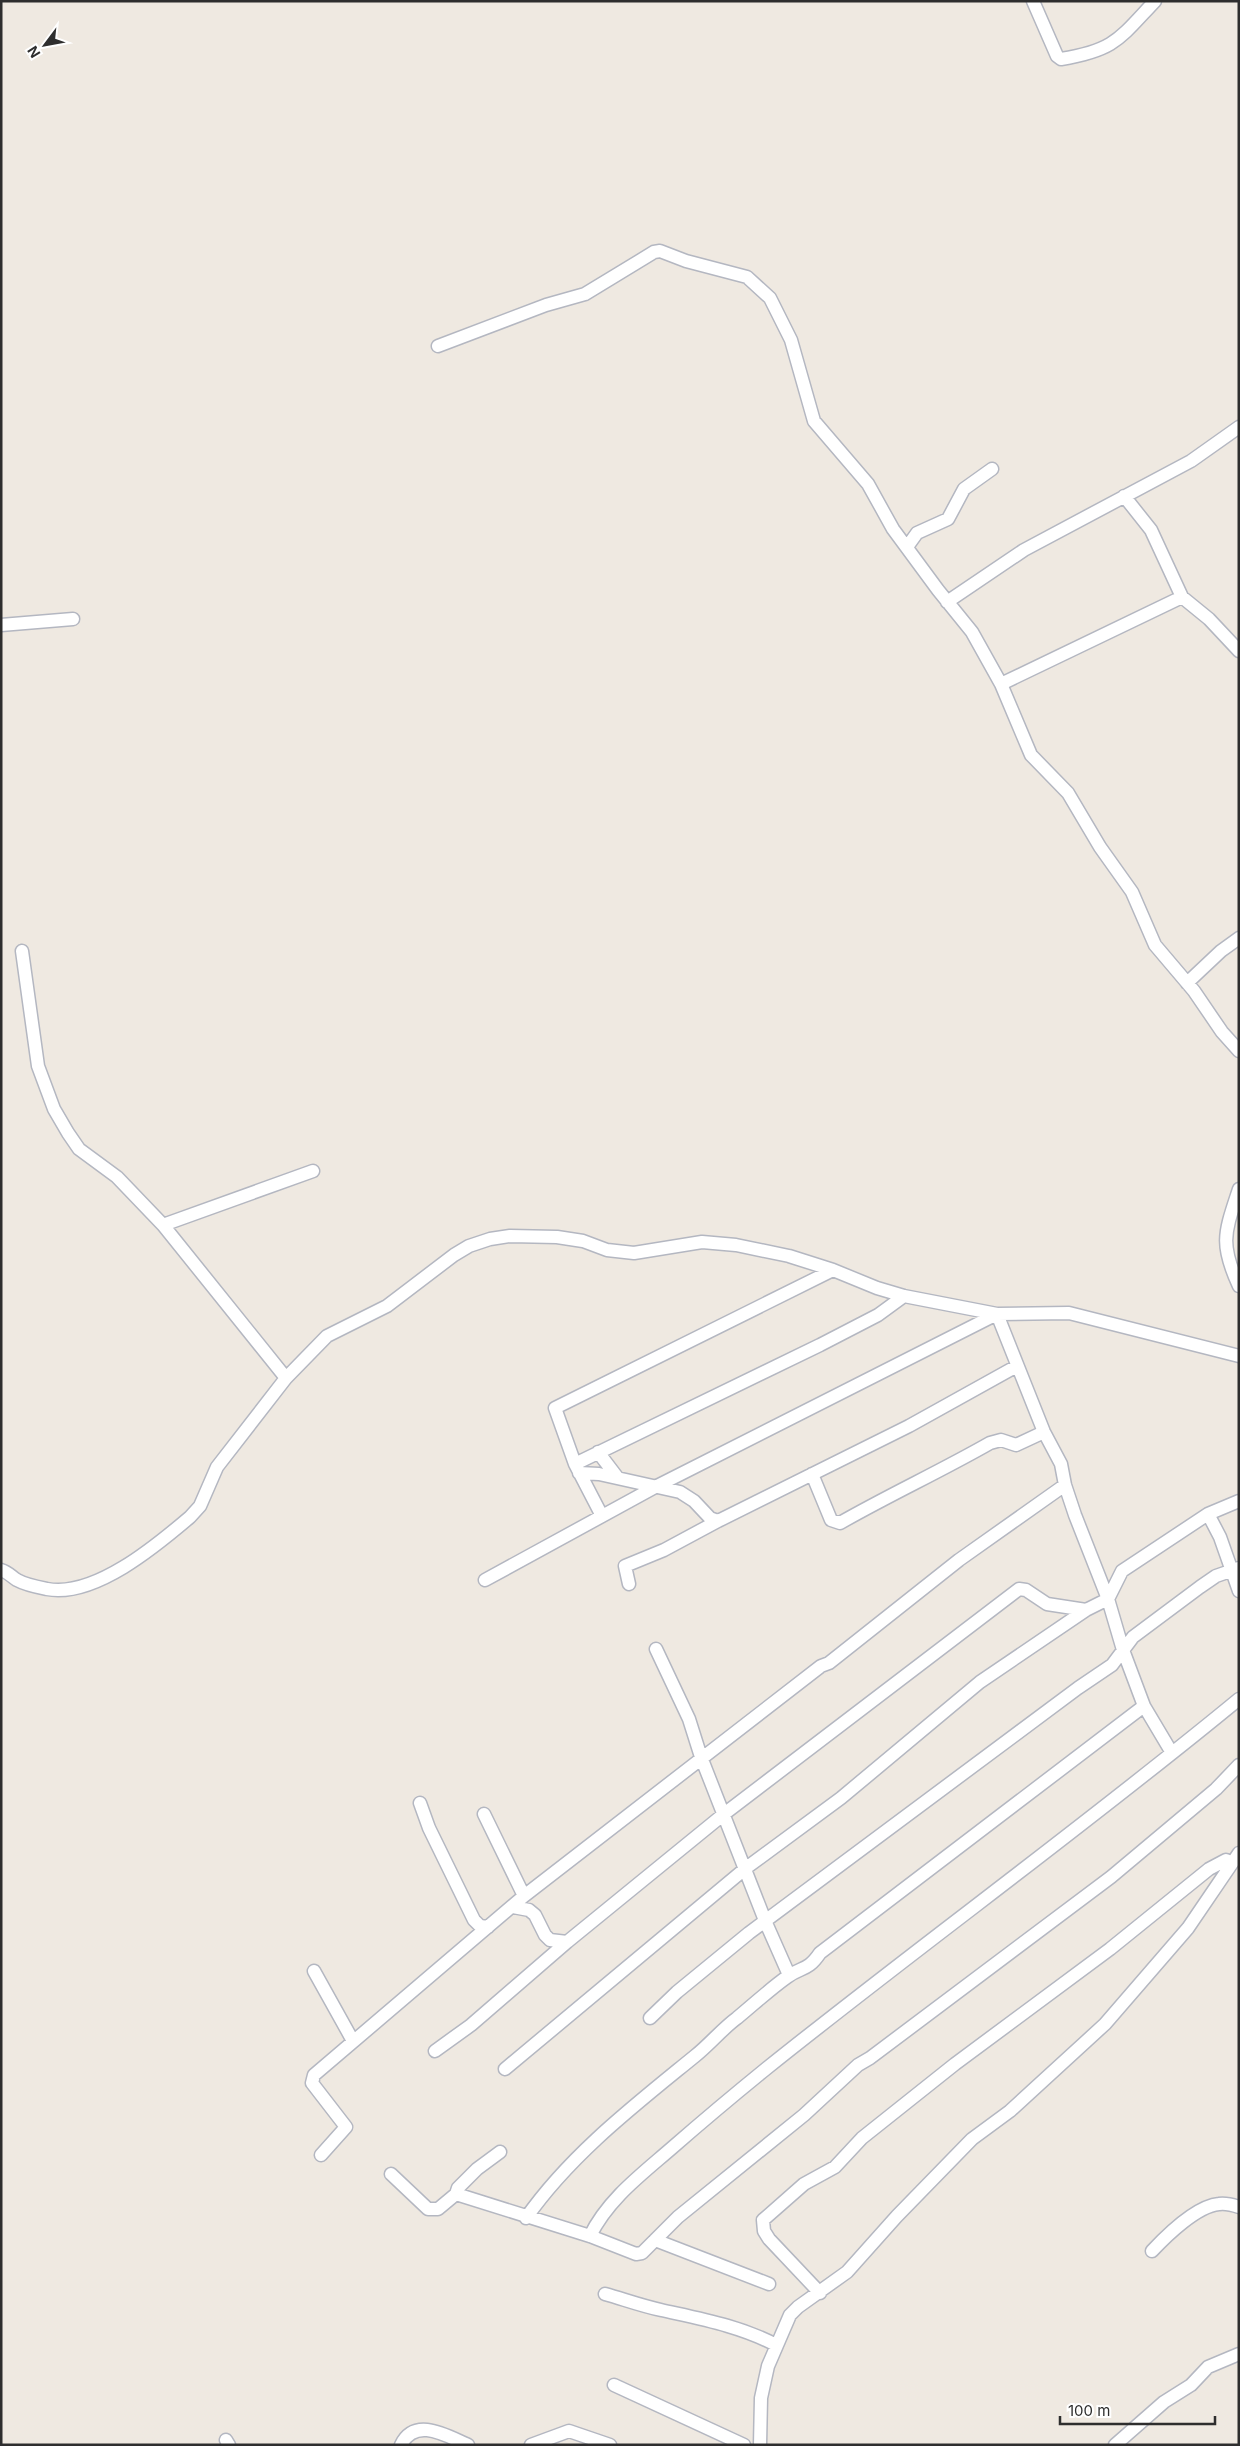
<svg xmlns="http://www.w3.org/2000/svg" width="1240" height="2446" viewBox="0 0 1240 2446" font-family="Inter,sans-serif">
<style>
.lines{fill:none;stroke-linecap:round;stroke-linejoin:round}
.minor-casing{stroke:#b4b7c1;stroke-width:15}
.minor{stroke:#fff;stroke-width:12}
</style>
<rect width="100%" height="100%" fill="#efe9e1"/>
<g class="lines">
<g class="minor-casing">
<path id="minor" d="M 1033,1 L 1057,56 L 1061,59 C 1115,50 1119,39 1155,1
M 438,346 L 546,305 L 585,294 L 654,252 L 660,251 L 686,261 L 747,277 L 770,298 L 791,340 L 814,421 L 868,484 L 893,529 L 938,590 L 972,632 L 1001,684 L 1031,755 L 1068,793 L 1100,847 L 1132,892 L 1155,945 L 1194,991 L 1222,1032 L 1239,1051
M 1124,496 L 1151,530 L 1182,597 L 1209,619 L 1239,651
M 907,547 L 917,533 L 948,519 L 964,489 L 992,469
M 947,602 L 1024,550 L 1191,461 L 1239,427
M 1,625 L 73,619
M 1001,684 L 1182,597
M 22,951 L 38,1066 L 54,1109 L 68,1133 L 79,1149 L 117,1177 L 163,1225 L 286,1378
M 1187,983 L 1221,951 L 1239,938
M 1239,1189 C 1225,1232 1219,1243 1239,1286
M 163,1225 L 313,1171
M 598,1452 L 617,1477
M 575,1464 L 820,1345 L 878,1315 L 904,1296
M 579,1473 L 599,1474 L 680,1492 L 694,1501 L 710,1518 L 718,1521
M 812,1474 L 831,1520 L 840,1523 C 889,1495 941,1471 990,1443 L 1001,1440 L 1016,1445 L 1044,1432
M 1208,1514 L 1220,1537 L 1239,1591
M 602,1516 L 575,1464 L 555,1408 L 833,1270
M 1,1570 C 8,1572 12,1577 17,1580 C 26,1585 37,1587 47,1589 C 94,1598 156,1546 190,1517 L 200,1506 L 217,1467 L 286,1378 L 327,1336 L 387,1306 L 454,1255 L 469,1246 L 490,1239 L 510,1236 L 557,1237 L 583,1241 L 607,1250 L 634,1253 L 702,1242 L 736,1245 L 789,1256 L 833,1270 L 877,1288 L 904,1296 L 997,1314 L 1069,1313 L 1239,1356
M 485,1580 L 657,1486 L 997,1314 L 1044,1432 L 1061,1464 L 1065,1485 L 1075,1515 L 1108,1599 L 1123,1650 L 1144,1706 L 1172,1753
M 629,1584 L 625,1566 L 664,1550 L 718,1521 L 909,1426 L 1017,1366
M 656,1649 L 689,1719 L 701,1757 L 766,1923 L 789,1975
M 420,1803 L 429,1828 L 474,1920 L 480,1926 L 488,1927
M 484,1814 L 524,1896
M 513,1907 L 529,1910 L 535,1915 L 545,1935 L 550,1940 L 567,1942
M 314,1971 L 353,2041
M 650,2018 L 677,1992 L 749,1933 L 1078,1688 L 1112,1665 L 1133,1637 L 1200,1587 L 1216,1576 L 1239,1568
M 435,2051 L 471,2025 L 567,1942 L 724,1814 L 1019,1589 L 1026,1590 L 1047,1604 L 1086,1610
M 505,2069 L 746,1868 L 841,1798 L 980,1682 L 1086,1610 L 1108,1599 L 1122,1571 L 1208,1514 L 1239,1501
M 321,2155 L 346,2127 L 312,2083 L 314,2075 L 524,1896 L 821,1666 L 829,1663 L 959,1560 L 1065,1485
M 391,2174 L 428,2209 L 438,2209 L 456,2194 L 458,2188 L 477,2169 L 500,2152
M 456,2194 L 590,2236 L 636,2254 L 642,2253 L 678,2217 L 804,2115 L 858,2065 L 870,2058 L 1111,1877 L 1216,1789 L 1239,1765
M 526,2218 C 571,2154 635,2105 695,2056 C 710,2044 722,2029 737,2018 C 754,2004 770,1989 787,1977 C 802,1966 807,1972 820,1953 L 1144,1706
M 590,2236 C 608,2199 642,2174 673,2147 C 704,2120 735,2094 767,2068 C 923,1943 1085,1826 1239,1699
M 655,2240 L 769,2284
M 1152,2251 C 1167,2235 1197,2206 1219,2204 C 1226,2203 1233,2205 1239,2207
M 820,2293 L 769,2239 L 764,2231 L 763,2220 L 804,2184 L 835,2167 L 862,2138 L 955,2064 L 1110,1949 L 1209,1869 L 1226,1860 L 1231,1862
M 605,2294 C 623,2299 642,2306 661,2310 C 701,2319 740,2326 776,2345
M 614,2385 L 744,2445
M 226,2440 L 229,2445
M 401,2445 C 415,2416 447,2436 468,2445
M 531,2445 L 569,2431 L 610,2445
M 760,2445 L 761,2398 L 768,2366 L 790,2315 L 798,2307 L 847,2272 L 897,2216 L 972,2139 L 1010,2111 L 1105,2024 L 1188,1928 L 1239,1853
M 1115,2445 L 1164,2402 L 1191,2385 L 1208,2367 L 1239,2354"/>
</g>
<use href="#minor" class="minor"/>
</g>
<rect width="1240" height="2446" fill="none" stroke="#2e2e2e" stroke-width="5"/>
<g transform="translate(45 45) rotate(238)" stroke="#ffffff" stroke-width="4" paint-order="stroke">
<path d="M0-4L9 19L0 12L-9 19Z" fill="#2e2e2e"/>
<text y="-8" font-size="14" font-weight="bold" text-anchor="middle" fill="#2e2e2e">N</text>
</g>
<path d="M1060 2416v8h155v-8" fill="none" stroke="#2e2e2e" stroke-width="2.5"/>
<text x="1068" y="2416" font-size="15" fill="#2e2e2e" stroke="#ffffff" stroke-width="4" paint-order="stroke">100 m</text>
</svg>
